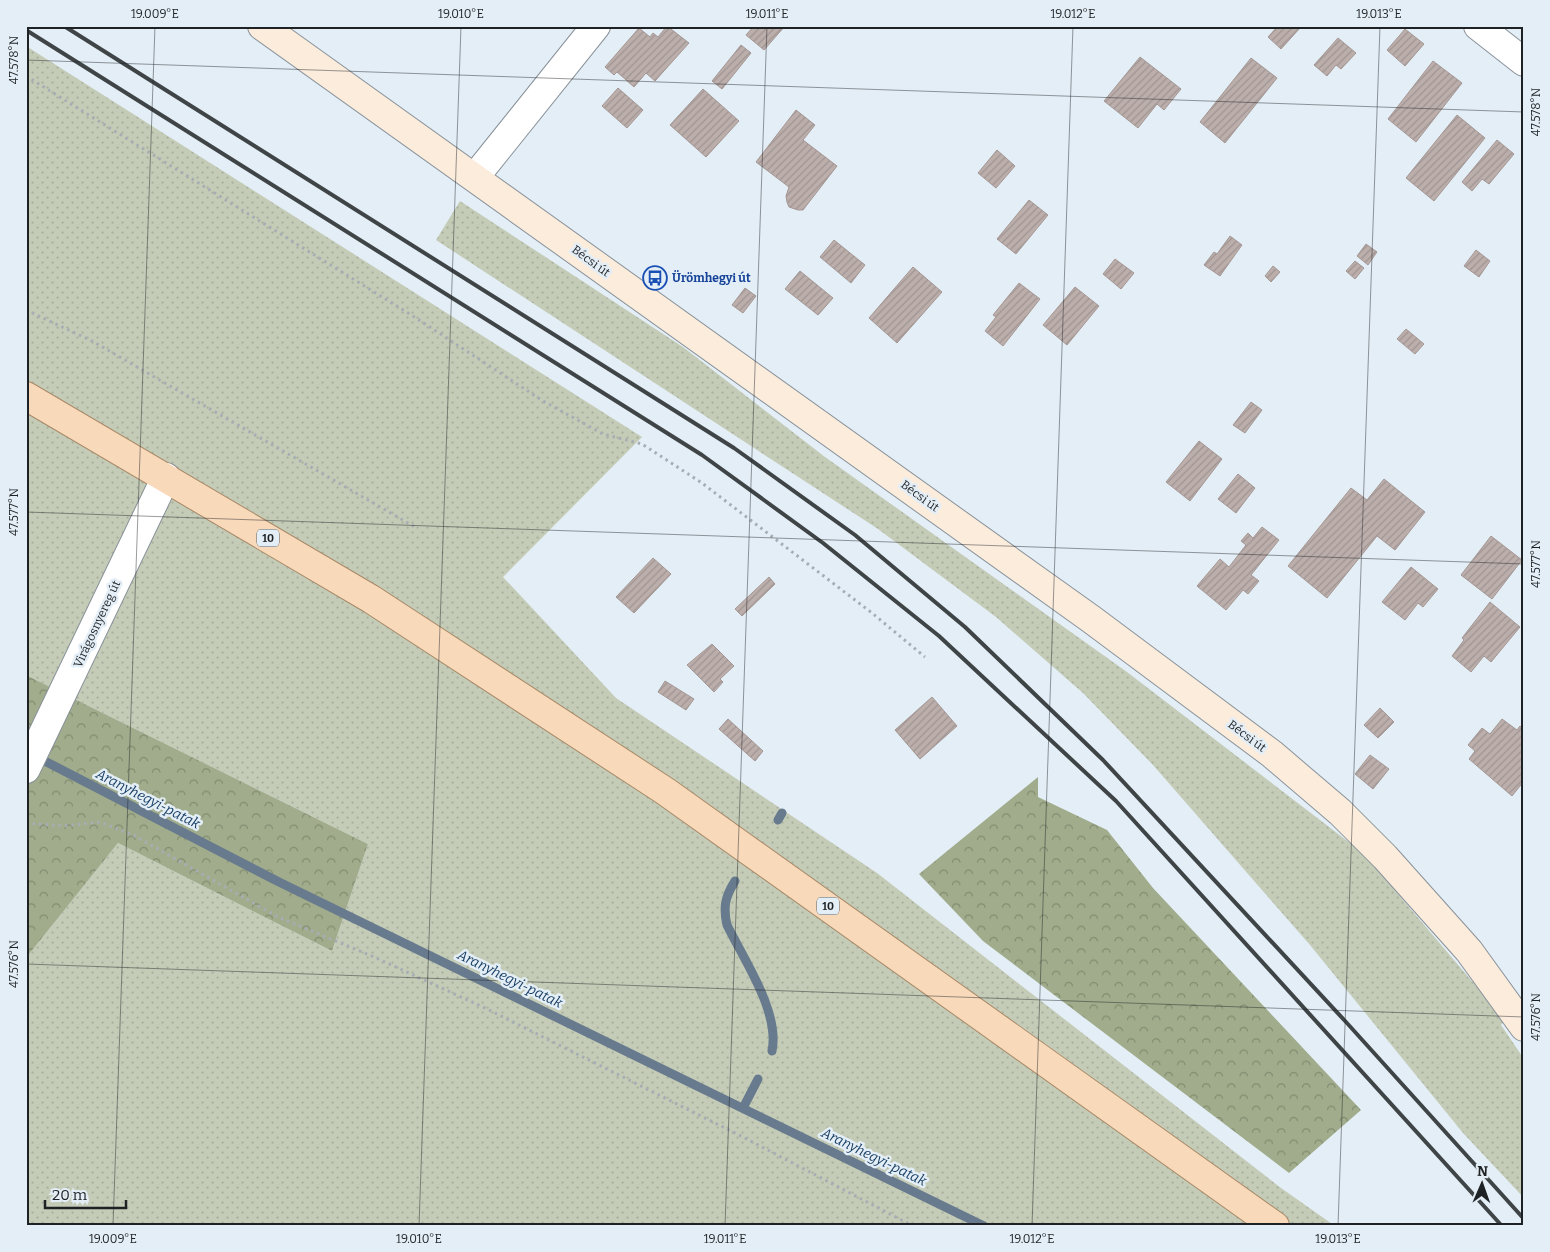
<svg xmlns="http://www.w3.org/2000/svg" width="1550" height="1252" viewBox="0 0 1550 1252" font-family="Bitter,serif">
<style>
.grass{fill:url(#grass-dots)}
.forest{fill:url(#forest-crowns)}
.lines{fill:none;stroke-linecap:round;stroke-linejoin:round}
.stream{stroke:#687a8d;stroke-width:9}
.building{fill:url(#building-hatch);stroke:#a49794}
.street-casing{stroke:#89929a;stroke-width:30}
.secondary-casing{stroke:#89929a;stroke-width:30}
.primary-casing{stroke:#a88968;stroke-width:30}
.path{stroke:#a6aeb4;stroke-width:3;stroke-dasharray:2.5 4;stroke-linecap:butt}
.street{stroke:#fff;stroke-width:28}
.secondary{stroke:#fbecdc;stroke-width:28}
.primary{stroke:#f8d9ba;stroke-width:28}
.rail{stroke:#3f4447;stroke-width:4}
.ticks{fill:none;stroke:#1e2225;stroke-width:1;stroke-opacity:0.45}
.labels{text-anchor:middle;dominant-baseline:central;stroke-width:5;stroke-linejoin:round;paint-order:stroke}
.shield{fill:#e4eef6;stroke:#595f64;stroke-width:1}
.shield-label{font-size:11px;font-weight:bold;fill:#1e2225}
.street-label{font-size:12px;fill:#1e2225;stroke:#e4eef6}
.transit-label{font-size:12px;font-weight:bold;fill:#164399;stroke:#e4eef6;text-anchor:start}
.water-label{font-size:14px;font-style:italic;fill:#173e63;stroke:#e4eef6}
.neatline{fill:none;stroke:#1e2225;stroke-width:2}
.ticks-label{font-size:12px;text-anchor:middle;fill:#1e2225}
</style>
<defs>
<pattern id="grass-dots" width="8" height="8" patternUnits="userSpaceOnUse" patternTransform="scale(1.25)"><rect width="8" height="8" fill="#c4ccb7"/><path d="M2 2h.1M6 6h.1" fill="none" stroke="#a8af9d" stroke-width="1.8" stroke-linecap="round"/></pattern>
<pattern id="forest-crowns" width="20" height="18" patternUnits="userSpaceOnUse" patternTransform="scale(1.25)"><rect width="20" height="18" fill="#a0ac8b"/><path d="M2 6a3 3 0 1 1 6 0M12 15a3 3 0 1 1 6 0" fill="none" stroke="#828c71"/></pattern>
<pattern id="building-hatch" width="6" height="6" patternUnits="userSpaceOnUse" patternTransform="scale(1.25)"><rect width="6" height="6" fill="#bbaeab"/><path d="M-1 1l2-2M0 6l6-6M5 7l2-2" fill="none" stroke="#a09593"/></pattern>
</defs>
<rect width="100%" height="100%" fill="#e4eef6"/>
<path class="grass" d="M 26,46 L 642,437 L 503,577 L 616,698 L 877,873 L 1281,1188 L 1335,1226 L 26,1226 L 26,958 L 118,843 L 332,951 L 368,844 L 26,675 Z
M 460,201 L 683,347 L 825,457 L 1127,672 L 1363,853 L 1505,1020 L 1501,1025 L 1524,1059 L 1524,1198 L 1463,1133 L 1310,945 L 1153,765 L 1083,693 L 996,617 L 878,529 L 436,240 Z"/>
<path class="forest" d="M 26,675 L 368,844 L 332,951 L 118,843 L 26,958 Z
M 1038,777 L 1038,797 L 1107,830 L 1153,888 L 1361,1110 L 1289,1173 L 983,941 L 919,874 Z"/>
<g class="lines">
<path class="stream" d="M 35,756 L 279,882 L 984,1226
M 778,820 L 782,813
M 735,881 C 725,897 723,907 727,925 C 744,960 780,1012 772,1051
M 743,1108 L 758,1079"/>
</g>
<path class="building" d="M 667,26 L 689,43 L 655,81 L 646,73 L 634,87 L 617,72 L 614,75 L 605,67 L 639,28 L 650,37 L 653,33 L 658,37 Z
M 754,26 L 785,26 L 764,50 L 746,35 Z
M 1278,26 L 1300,28 L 1281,49 L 1268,37 Z
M 1405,29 L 1424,44 L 1405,66 L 1387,50 Z
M 1338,38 L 1356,53 L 1341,69 L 1336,65 L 1327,76 L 1314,65 Z
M 741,45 L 751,53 L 722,89 L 712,81 Z
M 1140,57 L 1181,89 L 1164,110 L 1157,104 L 1138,128 L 1104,101 Z
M 1251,58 L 1277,78 L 1225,143 L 1200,122 Z
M 1433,61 L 1462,83 L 1416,142 L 1388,119 Z
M 618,88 L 643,110 L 627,128 L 602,106 Z
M 703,89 L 739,121 L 706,157 L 670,125 Z
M 796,110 L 815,125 L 803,140 L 837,166 L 803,210 L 798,210 L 789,207 L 787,202 L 786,196 L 789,187 L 756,162 Z
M 1457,115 L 1485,138 L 1434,201 L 1406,178 Z
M 1497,140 L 1514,154 L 1489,184 L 1482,179 L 1472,191 L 1462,182 Z
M 997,150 L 1015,166 L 996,188 L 978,173 Z
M 1029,200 L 1048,215 L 1016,254 L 997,239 Z
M 1230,236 L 1242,245 L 1220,276 L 1204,265 L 1214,252 L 1217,254 Z
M 834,240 L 865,265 L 851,283 L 820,257 Z
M 1366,244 L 1377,252 L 1368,265 L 1357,256 Z
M 1476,250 L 1490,261 L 1479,277 L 1464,266 Z
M 1115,259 L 1134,273 L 1121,289 L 1103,274 Z
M 1355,261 L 1364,268 L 1355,279 L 1346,271 Z
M 1273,266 L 1280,272 L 1271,282 L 1265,276 Z
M 913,267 L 942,292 L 897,343 L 869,318 Z
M 800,271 L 833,298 L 818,315 L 785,289 Z
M 1019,283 L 1040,299 L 1003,346 L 985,331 L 996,317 L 993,315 Z
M 1075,287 L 1099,306 L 1067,345 L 1043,325 Z
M 745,288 L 756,296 L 743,313 L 732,305 Z
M 1406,329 L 1424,344 L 1415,354 L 1397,339 Z
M 1251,402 L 1262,410 L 1245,433 L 1233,425 Z
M 1199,441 L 1222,459 L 1190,501 L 1166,482 Z
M 1238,474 L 1255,488 L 1236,513 L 1218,499 Z
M 1384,479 L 1425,512 L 1395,550 L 1377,536 L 1327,598 L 1288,566 L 1351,488 L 1367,500 Z
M 1262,527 L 1279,540 L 1251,575 L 1259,581 L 1248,594 L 1243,590 L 1226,610 L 1197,586 L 1220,559 L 1229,567 L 1246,545 L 1241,541 L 1248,533 L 1253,538 Z
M 1491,536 L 1522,560 L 1492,599 L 1461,575 Z
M 653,558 L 671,574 L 634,613 L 616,597 Z
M 1411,567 L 1438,589 L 1423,607 L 1418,603 L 1405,620 L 1382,602 Z
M 769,577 L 775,584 L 742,616 L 735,609 Z
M 1490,602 L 1520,627 L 1491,662 L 1484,656 L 1471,672 L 1452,656 L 1464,640 L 1462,638 Z
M 712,644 L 734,666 L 720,679 L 723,682 L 714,692 L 687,665 Z
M 665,681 L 694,699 L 686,710 L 658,692 Z
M 932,697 L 957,726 L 920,759 L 895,730 Z
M 1380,708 L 1394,722 L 1378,738 L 1364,725 Z
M 728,719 L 763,751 L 755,761 L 719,729 Z
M 1502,719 L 1517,730 L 1520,726 L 1524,729 L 1524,781 L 1512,796 L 1469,759 L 1475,751 L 1468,745 L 1482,728 L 1490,734 Z
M 1370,755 L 1389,769 L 1373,789 L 1355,774 Z"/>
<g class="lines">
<g class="street-casing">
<path id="street" d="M 1478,26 L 1524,62
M 475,177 L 596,26
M 26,769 L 166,477"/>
</g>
<g class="secondary-casing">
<path id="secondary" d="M 262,26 L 1091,619 L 1272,754 L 1340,812 L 1385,857 L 1469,951 L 1524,1027"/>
</g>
<g class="primary-casing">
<path id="primary" d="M 26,396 L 371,599 L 665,791 L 1275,1226"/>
</g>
<path class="path" d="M 26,76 L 416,318 L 543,401 L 603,434 L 642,444 L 702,483 L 872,613 L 925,657
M 26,310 L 92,341 L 415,527
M 26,823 L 63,826 L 100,822 L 135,836 L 278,917 L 374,957 L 485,1008 L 741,1136 L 913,1226"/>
<use href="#street" class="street"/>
<use href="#secondary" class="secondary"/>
<use href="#primary" class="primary"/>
<path class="rail" d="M 64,26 L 734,448 L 855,535 L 965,627 L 1103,760 L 1346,1022 L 1524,1219
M 26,30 L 702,455 L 823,543 L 939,636 L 1116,801 L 1502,1226"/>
</g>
<path class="ticks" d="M 26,60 L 1524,112M 26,512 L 1524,564M 26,964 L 1524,1017M 113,1226 L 155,26M 419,1226 L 461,26M 725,1226 L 767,26M 1032,1226 L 1073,26M 1338,1226 L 1380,26"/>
<defs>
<g id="bus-ring" transform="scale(1.25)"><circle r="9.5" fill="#e4eef6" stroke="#1a4fb4" stroke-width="1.5"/><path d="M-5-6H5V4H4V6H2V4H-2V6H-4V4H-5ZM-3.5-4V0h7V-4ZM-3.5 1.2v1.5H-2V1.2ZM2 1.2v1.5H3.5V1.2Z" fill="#1a4fb4"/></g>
</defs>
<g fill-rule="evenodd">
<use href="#bus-ring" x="655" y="278"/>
</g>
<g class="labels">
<g class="shield">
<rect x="257" y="529.5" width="22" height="17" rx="4"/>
<rect x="817" y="897.5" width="22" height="17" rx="4"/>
</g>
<g class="shield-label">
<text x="268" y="538">10</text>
<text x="828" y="906">10</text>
</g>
<g class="street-label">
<text transform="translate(591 261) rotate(36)">Bécsi út</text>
<text transform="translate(920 496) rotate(36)">Bécsi út</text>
<text transform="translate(97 624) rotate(-65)">Virágosnyereg út</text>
<text transform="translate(1247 736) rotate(37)">Bécsi út</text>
</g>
<g class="transit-label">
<text x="672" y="278">Ürömhegyi út</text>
</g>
<g class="water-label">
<text transform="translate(148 799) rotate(27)">Aranyhegyi-patak</text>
<text transform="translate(510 979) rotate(26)">Aranyhegyi-patak</text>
<text transform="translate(874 1157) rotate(26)">Aranyhegyi-patak</text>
</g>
</g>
<rect width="1550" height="1252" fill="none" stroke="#e4eef6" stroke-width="55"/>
<g transform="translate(1482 1184) rotate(2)" stroke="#e4eef6" stroke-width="4" paint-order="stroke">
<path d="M0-4L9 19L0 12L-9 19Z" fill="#1e2225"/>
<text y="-8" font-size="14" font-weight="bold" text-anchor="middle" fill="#1e2225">N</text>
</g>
<path d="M45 1200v8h81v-8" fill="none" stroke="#1e2225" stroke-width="2.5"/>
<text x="52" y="1200" font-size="15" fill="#1e2225" stroke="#e4eef6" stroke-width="4" paint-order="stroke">20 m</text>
<rect x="28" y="28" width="1494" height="1196" class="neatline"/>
<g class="ticks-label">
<text x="155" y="18">19.009°E</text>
<text x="461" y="18">19.010°E</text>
<text x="767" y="18">19.011°E</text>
<text x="1073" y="18">19.012°E</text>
<text x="1379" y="18">19.013°E</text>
<text transform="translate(14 60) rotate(-90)" y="4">47.578°N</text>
<text transform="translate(1536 112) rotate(-90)" y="4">47.578°N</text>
<text transform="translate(14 512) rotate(-90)" y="4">47.577°N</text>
<text transform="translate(1536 564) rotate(-90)" y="4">47.577°N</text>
<text transform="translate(14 964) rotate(-90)" y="4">47.576°N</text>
<text transform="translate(1536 1017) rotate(-90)" y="4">47.576°N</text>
<text x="113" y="1243">19.009°E</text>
<text x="419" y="1243">19.010°E</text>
<text x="725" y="1243">19.011°E</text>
<text x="1032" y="1243">19.012°E</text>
<text x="1338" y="1243">19.013°E</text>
</g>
</svg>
